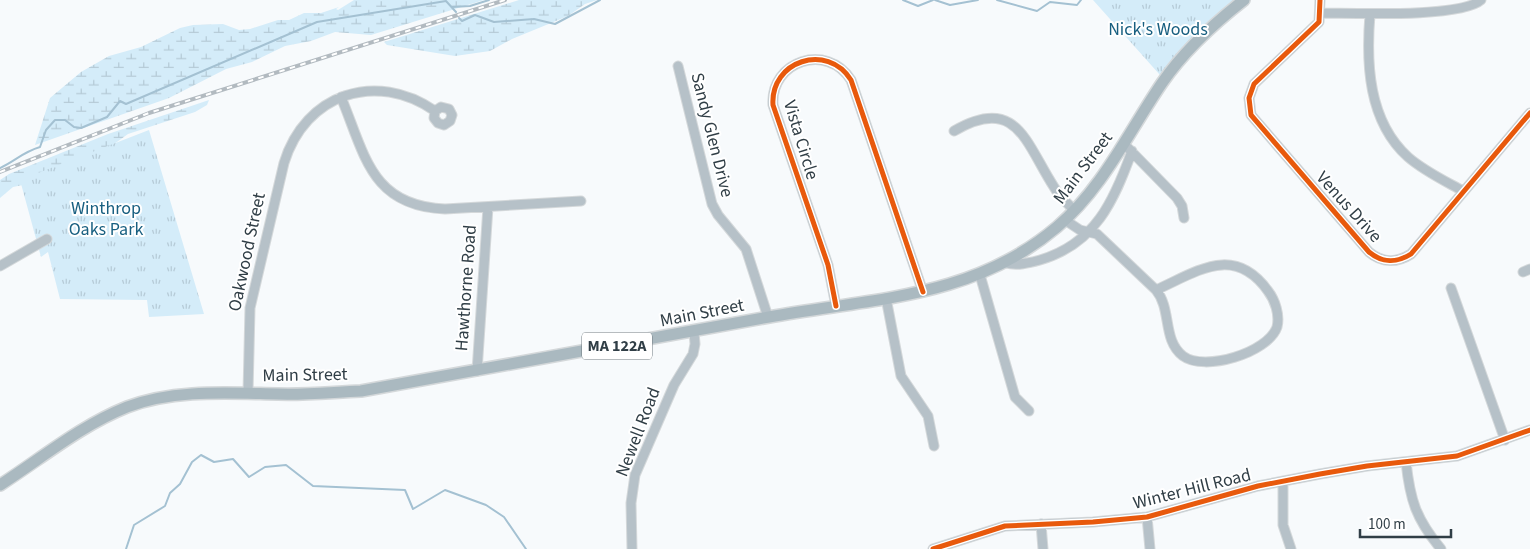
<svg xmlns="http://www.w3.org/2000/svg" width="1530" height="549" viewBox="0 0 1530 549" font-family="'Source Sans 3',sans-serif">
<style>
.wetland{fill:url(#wetland-marsh)}
.park{fill:url(#park-tufts)}
.lines{fill:none;stroke-linecap:round;stroke-linejoin:round}
.stream{stroke:#a4c1d2;stroke-width:2}
.minor-casing{stroke:#d4d8da;stroke-width:11}
.major-casing{stroke:#d4d8da;stroke-width:14}
.minor{stroke:#b6c1c8;stroke-width:9}
.major{stroke:#aab9c0;stroke-width:11}
.rail-casing{stroke:#b2bac0;stroke-width:4}
.rail{stroke:#fff;stroke-width:2;stroke-dasharray:5.5;stroke-linecap:butt}
.cycleway-casing{stroke:#fff;stroke-width:8}
.cycleway{stroke:#e8590c;stroke-width:5}
.labels{text-anchor:middle;dominant-baseline:central;stroke-width:4;stroke-linejoin:round;paint-order:stroke}
.shield{fill:#fff;stroke:#6e787e;stroke-width:1}
.shield-label{font-size:16px;font-weight:bold;fill:#303e46}
.park-label{font-size:18px;fill:#185f80;stroke:#fff}
.street-label{font-size:18px;fill:#303e46;stroke:#fff}
</style>
<defs>
<pattern id="wetland-marsh" width="20" height="14" patternUnits="userSpaceOnUse" patternTransform="scale(1.25)"><rect width="20" height="14" fill="#d4ecf9"/><path d="M1 5h8M5 5V1M11 12h8M15 12V8" fill="none" stroke="#b6cbd7"/></pattern>
<pattern id="park-tufts" width="24" height="20" patternUnits="userSpaceOnUse" patternTransform="scale(1.25)"><rect width="24" height="20" fill="#d4ecf9"/><path d="M3 7l-1-3M5 7V3M7 7l1-3M15 17l-1-3M17 17v-4M19 17l1-3" fill="none" stroke="#b6cbd7"/></pattern>
</defs>
<rect width="100%" height="100%" fill="#f7fafc"/>
<path class="wetland" d="M 354,0 L 484,0 L 371,35 L 335,32 L 311,41 L 285,46 L 252,62 L 226,69 L 169,98 L 35,145 L 50,98 L 81,72 L 109,56 L 141,47 L 180,28 L 193,25 L 223,24 L 239,30 L 250,29 L 278,20 L 289,20 L 304,13 L 321,13 L 339,7 L 336,9 L 338,10 Z
M 519,0 L 597,0 L 585,4 L 568,16 L 512,39 L 490,51 L 455,56 L 387,45 L 384,42 Z
M 209,100 L 207,105 L 195,112 L 128,134 L 110,147 L 28,184 L 13,187 L 0,198 L 0,180 L 9,174 L 108,134 Z"/>
<path class="park" d="M 1093,0 L 1236,0 L 1196,33 L 1160,75 Z
M 149,130 L 204,314 L 149,317 L 147,300 L 60,299 L 48,252 L 41,257 L 20,180 Z"/>
<g class="lines">
<path class="stream" d="M 903,0 L 918,6 L 933,0
M 935,0 L 950,5 L 978,0
M 997,0 L 1037,11 L 1050,2 L 1077,5 L 1081,0
M 452,7 L 470,6 L 489,0
M 459,18 L 462,21 L 475,15 L 494,22 L 534,19 L 555,24 L 600,0
M 0,168 C 15,161 23,152 40,147 L 46,130 L 55,120 L 65,120 L 74,127 L 81,128 L 107,117 L 120,101 L 126,104 L 317,22 L 446,1 L 456,12
M 126,549 L 134,525 L 165,506 L 170,493 L 180,484 L 192,462 L 201,455 L 214,462 L 233,459 L 249,477 L 265,467 L 286,465 L 313,486 L 405,490 L 413,509 L 445,490 L 486,505 L 504,517 L 526,549"/>
<g class="minor-casing">
<path id="minor" d="M 1320,0 L 1319,22 L 1254,84 L 1249,98 L 1251,115 L 1369,252 C 1382,263 1397,263 1411,254 L 1530,113
M 1321,13 C 1352,13 1461,18 1481,0
M 1370,14 C 1366,63 1368,121 1408,157 C 1424,171 1445,181 1463,191
M 678,66 L 712,204 L 718,215 L 746,249 L 768,317
M 341,97 C 365,155 371,206 445,209 L 581,201
M 954,131 C 1017,94 1026,144 1054,187 C 1059,196 1067,203 1074,210
M 1128,148 L 1177,198 L 1182,206 L 1184,218
M 1065,220 L 1080,230 L 1097,234 L 1156,290 C 1198,271 1234,244 1268,291 C 1275,300 1280,315 1277,327 C 1268,353 1204,372 1183,356 C 1162,340 1172,309 1156,290
M 1006,263 C 1017,266 1029,263 1040,260 C 1095,244 1114,201 1132,151
M 0,266 L 47,239
M 1523,272 L 1530,269
M 980,275 L 1015,397 L 1029,411
M 1451,288 L 1505,440
M 886,298 L 901,376 L 928,416 L 934,446
M 836,306 L 828,265 L 773,105 C 770,61 827,42 851,80 L 923,292
M 477,371 L 488,207
M 248,393 L 250,308 L 284,163 C 305,94 376,70 435,111 L 434,118 L 438,123 L 444,125 L 450,121 L 452,115 L 449,109 L 441,107 L 435,111
M 1406,462 C 1410,500 1416,519 1441,549
M 1283,482 L 1283,525 L 1291,549
M 1147,517 L 1150,549
M 1041,524 L 1043,549
M 632,549 L 631,503 L 635,475 L 674,385 L 693,354 L 695,344 L 694,332
M 933,549 L 1005,526 L 1093,522 L 1147,517 L 1258,486 L 1320,474 L 1367,466 L 1457,456 L 1530,430"/>
</g>
<g class="major-casing">
<path id="major" d="M 0,485 C 42,458 80,426 127,407 C 174,389 228,393 278,394 C 306,395 334,392 361,391 C 497,367 633,342 769,317 C 872,298 972,299 1057,227 C 1103,188 1128,133 1162,83 C 1184,51 1212,25 1244,0"/>
</g>
<use href="#minor" class="minor"/>
<use href="#major" class="major"/>
<g class="rail-casing">
<path id="rail" d="M 0,172 L 149,113 L 505,0"/>
</g>
<use href="#rail" class="rail"/>
<g class="cycleway-casing">
<path id="cycleway" d="M 1320,0 L 1319,22 L 1254,84 L 1249,98 L 1251,115 L 1369,252 C 1382,263 1397,263 1411,254 L 1530,113
M 836,306 L 828,265 L 773,105 C 770,61 827,42 851,80 L 923,292
M 933,549 L 1005,526 L 1093,522 L 1147,517 L 1258,486 L 1320,474 L 1367,466 L 1457,456 L 1530,430"/>
</g>
<use href="#cycleway" class="cycleway"/>
</g>
<g class="labels">
<rect class="shield" x="582" y="332.5" width="70" height="27" rx="4"/>
<g class="shield-label">
<text x="617" y="346">MA 122A</text>
</g>
<g class="park-label">
<text x="1158" y="29">Nick's Woods</text>
<text x="106" y="208">Winthrop<tspan x="106" dy="21">Oaks Park</tspan></text>
</g>
<g class="street-label">
<text transform="translate(712 135) rotate(76)">Sandy Glen Drive</text>
<text transform="translate(801 140) rotate(73)">Vista Circle</text>
<text transform="translate(1083 168) rotate(-53)">Main Street</text>
<text transform="translate(1349 207) rotate(48)">Venus Drive</text>
<text transform="translate(247 252) rotate(-78)">Oakwood Street</text>
<text transform="translate(466 288) rotate(-86)">Hawthorne Road</text>
<text transform="translate(702 313) rotate(-11)">Main Street</text>
<text transform="translate(305 375) rotate(-1)">Main Street</text>
<text transform="translate(638 432) rotate(-69)">Newell Road</text>
<text transform="translate(1192 489) rotate(-14)">Winter Hill Road</text>
</g>
</g>
<path d="M1360 529v8h91v-8" fill="none" stroke="#303e46" stroke-width="2.5"/>
<text x="1368" y="529" font-size="15" fill="#303e46" stroke="#ffffff" stroke-width="4" paint-order="stroke">100 m</text>
</svg>
